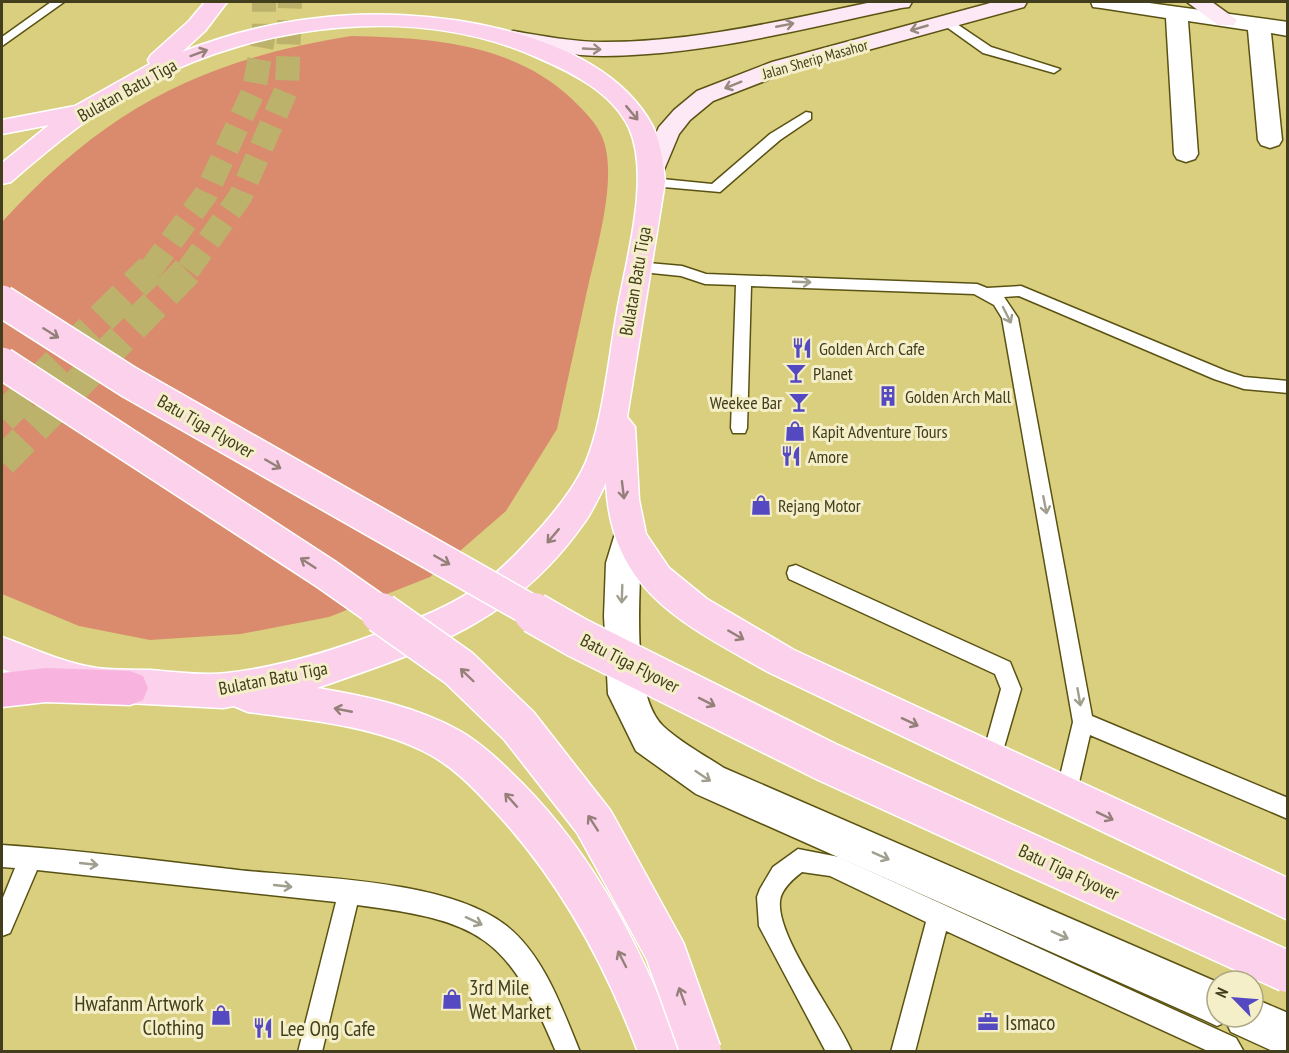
<svg xmlns="http://www.w3.org/2000/svg" width="1289" height="1053" viewBox="0 0 1289 1053" font-family="'PT Sans Narrow',sans-serif">
<style>
.green{fill:#da8b6d}
.lines{fill:none;stroke-linecap:round;stroke-linejoin:round}
.primary-tunnel-far1{stroke:#bcb26b;stroke-width:24;stroke-dasharray:24 12;stroke-linecap:butt}
.primary-tunnel{stroke:#bcb26b;stroke-width:31;stroke-dasharray:31 16;stroke-linecap:butt}
.lane-casing{stroke:#5a5212;stroke-width:3}
.street-casing{stroke:#5a5212;stroke-width:3}
.secondary-casing{stroke:#5a5212;stroke-width:3}
.primary-casing{stroke:#fff;stroke-width:3}
.highway-casing{stroke:#fff;stroke-width:3}
.lane{fill:#fff;fill-rule:evenodd}
.street{fill:#fff;fill-rule:evenodd}
.secondary{fill:#fde8f5;fill-rule:evenodd}
.primary{fill:#fbd1eb;fill-rule:evenodd}
.highway{fill:#f8b3de;fill-rule:evenodd}
.primary-bridge-far1-casing{stroke:#fff;stroke-width:34;stroke-linecap:butt}
.primary-bridge-casing{stroke:#fff;stroke-width:43;stroke-linecap:butt}
.primary-bridge-far1{stroke:#fbd1eb;stroke-width:31}
.primary-bridge{stroke:#fbd1eb;stroke-width:40}
.oneway{stroke:#968a7e}
.oneway2{stroke:#958079}
.oneway3{stroke:#a09e8e}
.labels{text-anchor:middle;dominant-baseline:central;stroke-width:6;stroke-linejoin:round;paint-order:stroke}
.far-street-label{font-size:15px;fill:#423d1c;stroke:#f4efc8}
.street-label{font-size:18px;fill:#423d1c;stroke:#f4efc8}
.poi-label{font-size:18px;fill:#423d1c;stroke:#f4efc8;text-anchor:start}
.near-poi-label{font-size:21px;fill:#423d1c;stroke:#f4efc8;text-anchor:start}
</style>
<rect width="100%" height="100%" fill="#dacf7f"/>
<path class="green" d="M 351,36 C 429,38 512,42 573,100 C 584,111 597,123 603,139 C 618,179 596,250 587,291 C 577,337 567,383 557,429 L 506,511 L 430,577 L 329,617 L 241,634 L 150,640 L 79,626 L 2,594 L 2,222 C 105,110 200,60 351,36 Z"/>
<g class="lines">
<path class="primary-tunnel-far1" d="M 150,270 L 206,194 L 254,90 L 264,33 L 264,2
M 188,270 L 240,197 L 287,88 L 290,2"/>
<path class="primary-tunnel" d="M 2,418 L 151,269
M 2,462 L 189,269"/>
<g class="lane-casing">
<path id="lane" d="M 51,2 L 64,2 L 2,46 L 2,37 Z
M 945,16 L 991,47 L 1060,69 L 1054,73 L 983,53 L 941,23 L 939,20 Z
M 806,112 L 811,113 L 811,119 L 780,140 L 720,192 L 652,186 L 645,182 L 652,178 L 712,184 L 770,134 Z
M 637,262 L 682,266 L 706,274 L 977,284 L 987,288 L 1021,286 L 1226,371 L 1244,377 L 1288,381 L 1288,393 L 1244,389 L 1214,379 L 1019,296 L 1004,297 L 1018,318 L 1092,716 L 1288,798 L 1288,819 L 1090,735 L 1074,804 L 1066,807 L 1058,804 L 1055,797 L 1073,722 L 1002,318 L 994,305 L 974,294 L 751,286 L 747,428 L 745,433 L 733,433 L 731,428 L 736,285 L 705,284 L 681,276 L 632,271 L 630,267 L 632,263 Z
M 796,565 L 1010,662 L 1021,689 L 998,768 L 991,771 L 984,768 L 981,761 L 1001,689 L 995,674 L 789,579 L 787,573 L 789,567 Z
M 2,845 C 81,850 159,861 238,870 C 312,878 444,879 504,924 C 543,953 562,1008 580,1052 L 556,1052 C 507,935 480,921 357,905 L 322,1052 L 298,1052 L 336,902 L 37,870 L 10,933 L 2,936 L 2,900 L 15,868 L 2,867 Z
M 798,849 L 839,857 L 1236,1038 L 1244,1052 L 1210,1052 L 946,931 L 915,1052 L 891,1052 L 926,922 L 830,876 L 802,872 C 793,879 781,889 780,901 C 776,937 836,1014 852,1052 L 826,1052 L 759,926 L 757,897 L 760,889 L 773,867 Z"/>
</g>
<g class="street-casing">
<path id="street" d="M 1091,2 L 1142,2 L 1288,22 L 1288,36 L 1271,33 L 1282,140 L 1279,145 L 1270,148 L 1261,145 L 1258,140 L 1248,30 L 1188,21 L 1198,154 L 1195,159 L 1186,162 L 1177,159 L 1174,154 L 1166,18 L 1101,8 L 1093,7 Z
M 629,523 L 641,527 C 648,542 640,559 640,576 C 639,615 634,698 663,726 C 680,742 704,755 724,768 L 1217,982 L 1217,1017 L 1253,1017 L 1253,998 L 1288,1013 L 1288,1052 L 1275,1052 L 1231,1032 L 1226,1022 L 1217,1026 L 1202,1019 L 696,794 L 636,751 L 608,694 L 604,616 L 606,563 L 617,527 Z"/>
</g>
<g class="secondary-casing">
<path id="secondary" d="M 872,2 L 912,2 L 909,7 L 901,8 C 803,29 704,55 604,56 C 573,56 543,50 513,45 L 505,43 L 502,38 L 505,33 L 513,31 C 543,36 574,42 604,42 C 695,42 784,20 872,2 Z
M 994,2 L 1027,2 L 1024,7 L 788,72 L 713,101 L 690,120 L 679,134 L 661,177 L 652,179 L 643,177 L 639,171 L 659,127 L 674,110 L 697,91 L 772,62 Z
M 1187,2 L 1212,2 L 1237,20 L 1234,25 L 1218,25 Z"/>
</g>
<g class="primary-casing">
<path id="primary" d="M 205,2 L 227,2 L 205,31 L 182,52 C 225,35 271,23 318,18 C 417,5 599,26 652,125 C 661,143 663,162 665,182 L 627,417 L 635,427 L 639,500 L 646,534 L 669,568 L 707,599 L 794,650 L 1288,878 L 1288,920 L 768,672 C 684,624 611,592 606,483 C 599,496 593,511 584,523 C 514,623 427,650 317,688 C 366,696 417,707 460,731 C 484,745 504,765 523,784 C 598,860 643,953 682,1052 L 638,1052 C 604,961 558,878 491,807 C 472,786 451,765 425,752 C 372,725 306,720 248,712 L 234,706 L 223,708 L 89,701 L 2,669 L 2,637 C 30,647 61,662 91,667 C 110,671 131,669 150,670 C 175,672 202,676 227,673 C 281,667 332,651 382,632 C 417,619 452,606 482,584 C 505,567 524,546 543,525 C 561,504 580,480 589,454 C 604,412 609,356 617,312 C 626,260 651,177 629,128 C 612,92 571,72 536,57 C 417,4 262,23 149,82 C 98,109 54,144 11,182 L 2,184 L 2,163 L 49,125 L 2,134 L 2,120 L 75,106 L 150,64 L 148,60 L 151,55 L 189,21 Z"/>
</g>
<g class="highway-casing">
<path id="highway" d="M 46,668 L 130,671 L 143,676 L 148,688 L 143,700 L 130,705 L 46,702 L 2,707 L 2,673 Z"/>
</g>
<use href="#lane" class="lane"/>
<use href="#street" class="street"/>
<use href="#secondary" class="secondary"/>
<use href="#primary" class="primary"/>
<use href="#highway" class="highway"/>
<g class="primary-bridge-far1-casing">
<path id="primary-bridge-far1" d="M 2,301 L 129,382 L 537,614
M 2,363 L 326,574 L 383,614"/>
</g>
<g class="primary-bridge-casing">
<path id="primary-bridge" d="M 381,613 L 459,668 L 519,726 L 594,822 L 665,951 L 701,1052
M 534,613 L 578,638 L 827,762 L 1288,972"/>
</g>
<use href="#primary-bridge-far1" class="primary-bridge-far1"/>
<use href="#primary-bridge" class="primary-bridge"/>
</g>
<defs><path id="oneway-shaft" d="M-6 0H5M1.5-3L5.5 0L1.5 3" fill="none" stroke-width="1.6" stroke-linecap="round" stroke-linejoin="round" transform="scale(1.5)"/></defs>
<g class="oneway">
<use href="#oneway-shaft" transform="translate(785 25) rotate(-11)"/>
<use href="#oneway-shaft" transform="translate(919 28) rotate(164)"/>
<use href="#oneway-shaft" transform="translate(592 49) rotate(3)"/>
<use href="#oneway-shaft" transform="translate(733 85) rotate(158)"/>
</g>
<g class="oneway2">
<use href="#oneway-shaft" transform="translate(199 53) rotate(-20)"/>
<use href="#oneway-shaft" transform="translate(632 113) rotate(50)"/>
<use href="#oneway-shaft" transform="translate(51 333) rotate(32)"/>
<use href="#oneway-shaft" transform="translate(273 464) rotate(30)"/>
<use href="#oneway-shaft" transform="translate(623 490) rotate(83)"/>
<use href="#oneway-shaft" transform="translate(553 536) rotate(130)"/>
<use href="#oneway-shaft" transform="translate(442 560) rotate(30)"/>
<use href="#oneway-shaft" transform="translate(308 563) rotate(-147)"/>
<use href="#oneway-shaft" transform="translate(736 635) rotate(30)"/>
<use href="#oneway-shaft" transform="translate(467 675) rotate(-136)"/>
<use href="#oneway-shaft" transform="translate(707 702) rotate(27)"/>
<use href="#oneway-shaft" transform="translate(343 710) rotate(-169)"/>
<use href="#oneway-shaft" transform="translate(910 722) rotate(25)"/>
<use href="#oneway-shaft" transform="translate(511 800) rotate(-132)"/>
<use href="#oneway-shaft" transform="translate(1105 816) rotate(26)"/>
<use href="#oneway-shaft" transform="translate(593 823) rotate(-123)"/>
<use href="#oneway-shaft" transform="translate(622 959) rotate(-117)"/>
<use href="#oneway-shaft" transform="translate(682 996) rotate(-110)"/>
</g>
<g class="oneway3">
<use href="#oneway-shaft" transform="translate(802 282) rotate(2)"/>
<use href="#oneway-shaft" transform="translate(1007 315) rotate(63)"/>
<use href="#oneway-shaft" transform="translate(1045 505) rotate(79)"/>
<use href="#oneway-shaft" transform="translate(622 594) rotate(92)"/>
<use href="#oneway-shaft" transform="translate(1079 697) rotate(80)"/>
<use href="#oneway-shaft" transform="translate(703 776) rotate(34)"/>
<use href="#oneway-shaft" transform="translate(881 856) rotate(24)"/>
<use href="#oneway-shaft" transform="translate(89 864) rotate(6)"/>
<use href="#oneway-shaft" transform="translate(283 886) rotate(6)"/>
<use href="#oneway-shaft" transform="translate(474 921) rotate(25)"/>
<use href="#oneway-shaft" transform="translate(1060 935) rotate(24)"/>
</g>
<defs>
<g id="restaurant-bare" transform="scale(1.62)"><path d="M-5-6h1v4h1v-4h1v4h1v-4h1v5L-1.5 .5V6h-2V.5L-5-1ZM5-6V6H3V1.5H1.5Q1.5-4 5-6Z" fill="#5449c1" stroke="#f4efc8" stroke-width="2.5" paint-order="stroke"/></g>
<g id="bar-bare" transform="scale(1.62)"><path d="M-6-5H6L.8 .8V4.5H3.5V6h-7V4.5H-.8V.8Z" fill="#5449c1" stroke="#f4efc8" stroke-width="2.5" paint-order="stroke"/></g>
<g id="building-bare" transform="scale(1.62)"><path d="M-4-6H4V6H1V3H-1V6H-4ZM-2.5-4.3h1.7v1.8h-1.7ZM.8-4.3h1.7v1.8H.8ZM-2.5-1h1.7V.8h-1.7ZM.8-1h1.7V.8H.8Z" fill="#5449c1" stroke="#f4efc8" stroke-width="2.5" paint-order="stroke"/></g>
<g id="shop-bare" transform="scale(1.62)"><path d="M-5-2.5h2.3a2.7 3.5 0 0 1 5.4 0H5L5.5 6h-11ZM-1.5-2.5h3a1.5 2.3 0 0 0-3 0Z" fill="#5449c1" stroke="#f4efc8" stroke-width="2.5" paint-order="stroke"/></g>
<g id="office-bare" transform="scale(1.62)"><path d="M-6-3h4V-5.5h4V-3h4V5H-6ZM-1-4.5V-3h2v-1.5ZM-6 0V1H6V0Z" fill="#5449c1" stroke="#f4efc8" stroke-width="2.5" paint-order="stroke"/></g>
</defs>
<g fill-rule="evenodd">
<use href="#restaurant-bare" x="802" y="348"/>
<use href="#bar-bare" x="796" y="373"/>
<use href="#building-bare" x="888" y="396"/>
<use href="#bar-bare" x="799" y="402"/>
<use href="#shop-bare" x="795" y="431"/>
<use href="#restaurant-bare" x="791" y="456"/>
<use href="#shop-bare" x="761" y="505"/>
<use href="#shop-bare" x="452" y="999"/>
<use href="#shop-bare" x="221" y="1015"/>
<use href="#office-bare" x="988" y="1022"/>
<use href="#restaurant-bare" x="263" y="1028"/>
</g>
<g class="labels">
<g class="far-street-label">
<text transform="translate(815 59) rotate(-16)">Jalan Sherip Masahor</text>
</g>
<g class="street-label">
<text transform="translate(127 90) rotate(-29)">Bulatan Batu Tiga</text>
<text transform="translate(635 281) rotate(-80)">Bulatan Batu Tiga</text>
<text transform="translate(206 426) rotate(30)">Batu Tiga Flyover</text>
<text transform="translate(630 663) rotate(27)">Batu Tiga Flyover</text>
<text transform="translate(273 678) rotate(-11)">Bulatan Batu Tiga</text>
<text transform="translate(1069 872) rotate(25)">Batu Tiga Flyover</text>
</g>
<g class="poi-label">
<text x="819" y="348">Golden Arch Cafe</text>
<text x="813" y="373">Planet</text>
<text x="905" y="396">Golden Arch Mall</text>
<text x="782" y="402" text-anchor="end">Weekee Bar</text>
<text x="812" y="431">Kapit Adventure Tours</text>
<text x="808" y="456">Amore</text>
<text x="778" y="505">Rejang Motor</text>
</g>
<g class="near-poi-label">
<text x="469" y="987">3rd Mile<tspan x="469" dy="24">Wet Market</tspan></text>
<text x="204" y="1003" text-anchor="end">Hwafanm Artwork<tspan x="204" dy="24">Clothing</tspan></text>
<text x="1005" y="1022">Ismaco</text>
<text x="280" y="1028">Lee Ong Cafe</text>
</g>
</g>
<rect width="1289" height="1053" fill="none" stroke="#423d1c" stroke-width="6"/>
<g transform="translate(1235 999) rotate(295)"><circle r="28" fill="#f4efc8" stroke="#ada883" stroke-width="1.5"/>
<path d="M0-4.5L10 22L0 15L-10 22Z" fill="#5449c1"/>
<text y="-9" font-size="16" font-weight="bold" text-anchor="middle" fill="#423d1c">N</text>
</g>
</svg>
